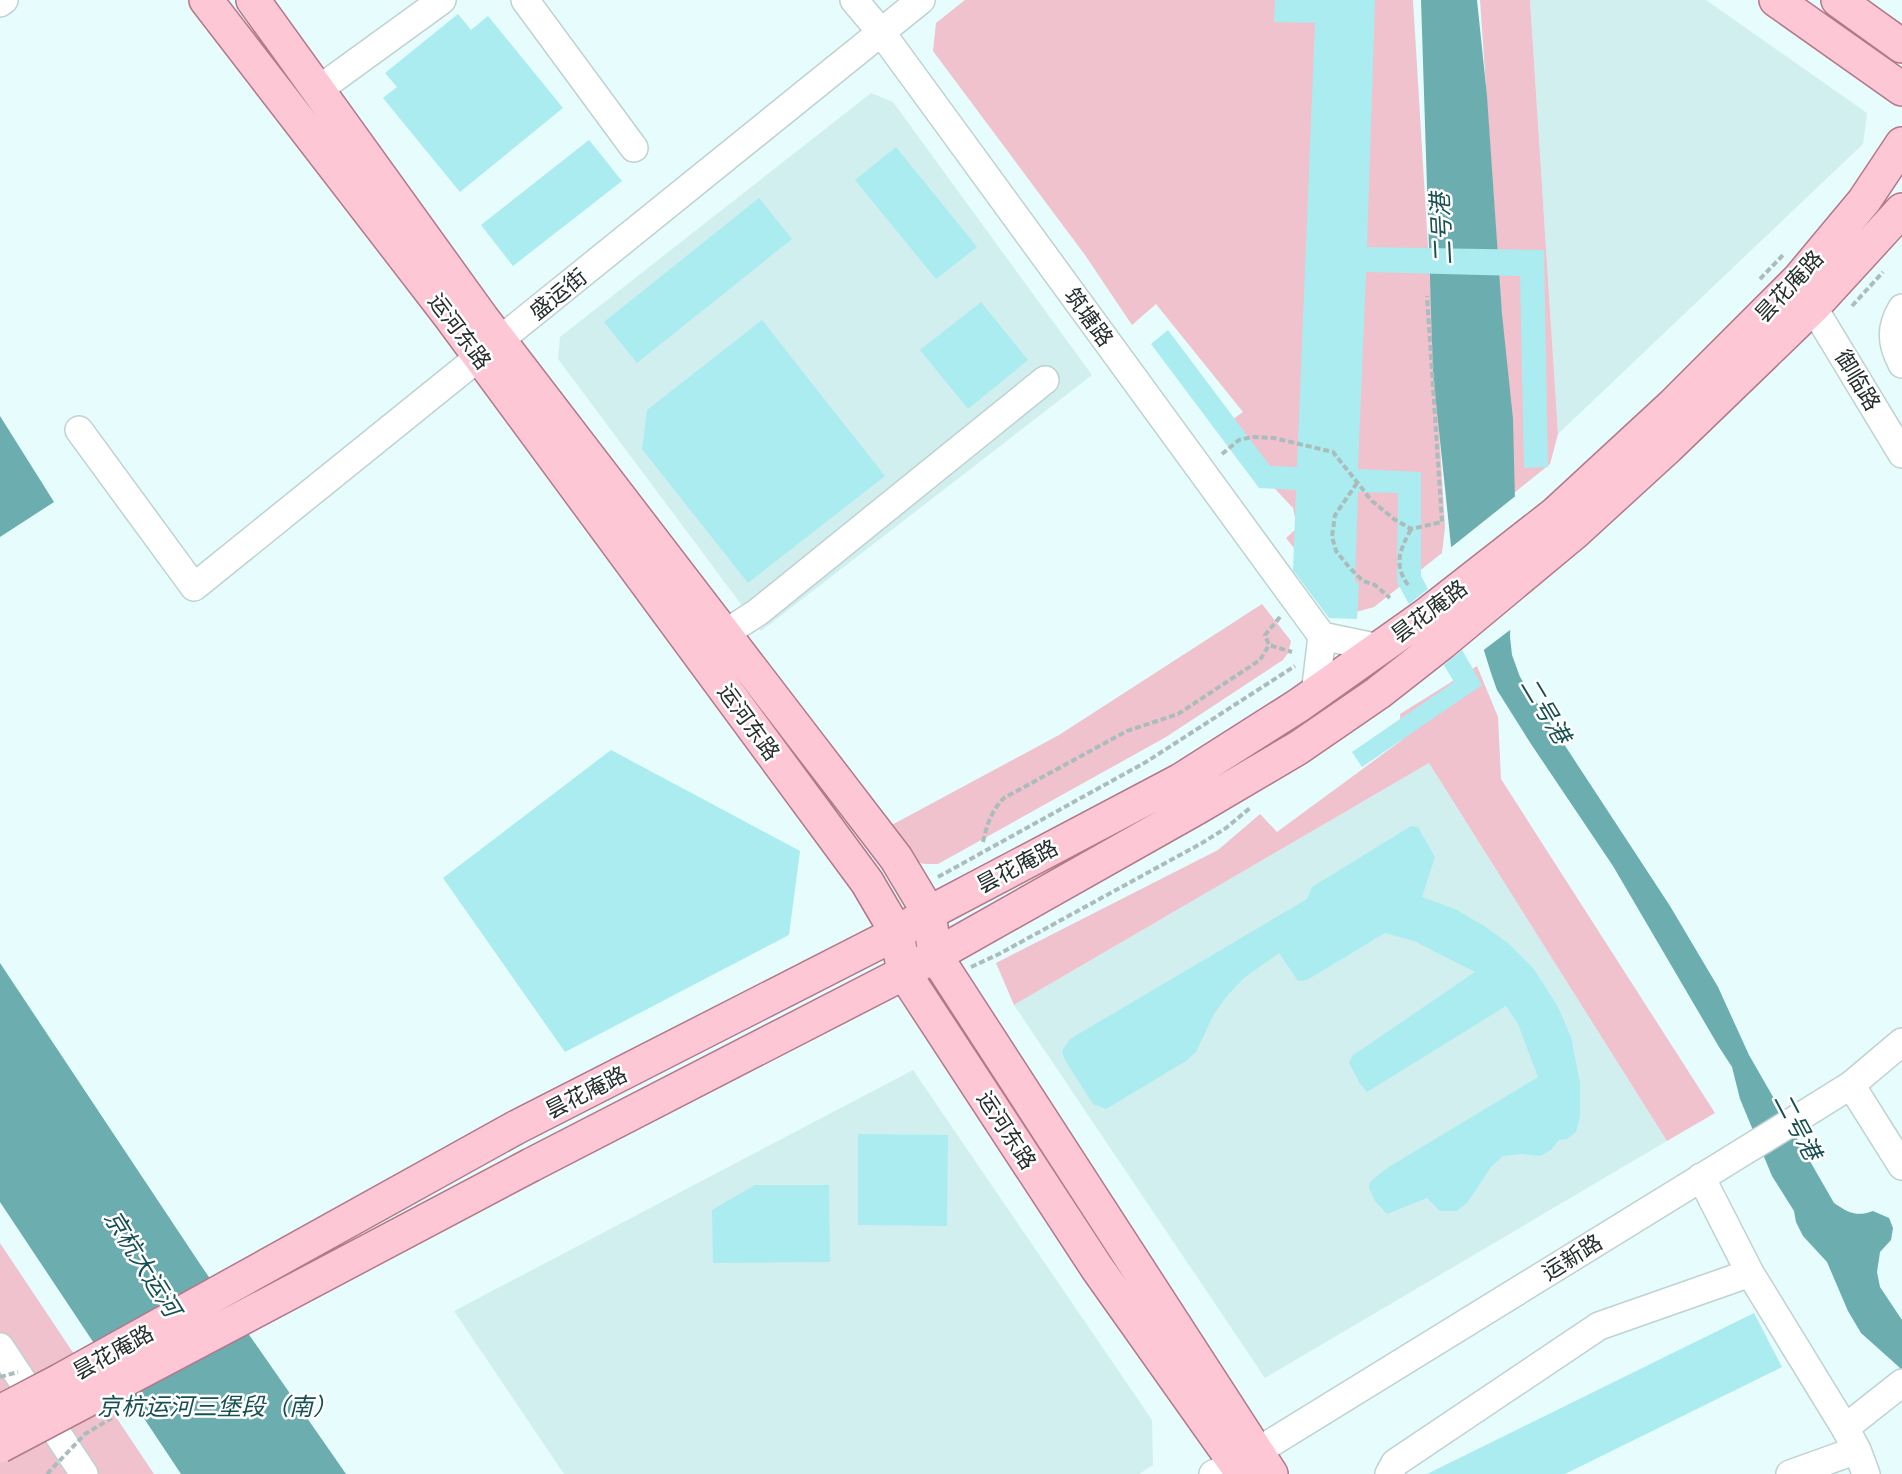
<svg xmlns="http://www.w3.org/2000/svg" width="1902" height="1474" viewBox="0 0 1902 1474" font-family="'Titillium Web','Noto Sans SC',sans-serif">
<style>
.built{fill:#d2efef}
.green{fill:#efc2cd}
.water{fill:#6cadb0}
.pier{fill:#e7fcfc}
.building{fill:#aaecef}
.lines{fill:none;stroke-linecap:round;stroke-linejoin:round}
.minor-casing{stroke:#bed2d2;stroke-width:30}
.major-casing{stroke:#b1798a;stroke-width:36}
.path{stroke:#abbcbc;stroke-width:4;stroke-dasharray:6 3;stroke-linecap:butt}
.minor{stroke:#fff;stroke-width:27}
.major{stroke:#fdc7d6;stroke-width:33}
.major-bridge-casing{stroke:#b1798a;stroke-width:36;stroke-linecap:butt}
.path-bridge{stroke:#abbcbc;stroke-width:4;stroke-dasharray:6 3;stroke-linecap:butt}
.major-bridge{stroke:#fdc7d6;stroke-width:33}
.labels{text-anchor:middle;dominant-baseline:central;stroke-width:5;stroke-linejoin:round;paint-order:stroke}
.street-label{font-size:22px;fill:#262e2e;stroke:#fff}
.water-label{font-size:24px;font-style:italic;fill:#175053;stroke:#fff}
</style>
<rect width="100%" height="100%" fill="#e7fcfc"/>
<path class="built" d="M 1530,0 L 1706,0 L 1867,113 L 1863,144 L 1558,434 Z
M 871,93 L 893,102 L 1092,375 L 761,631 L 558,359 L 560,337 Z
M 1429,763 L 1667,1141 L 1265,1378 L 1014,1005 Z
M 913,1070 L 1152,1420 L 1153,1465 L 1139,1474 L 564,1474 L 454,1311 Z"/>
<path class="green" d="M 965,0 L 1413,0 L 1445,527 L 1442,553 L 1374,607 L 1356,612 L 1342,608 L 1286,538 L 1297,528 L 1293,508 L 1219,429 L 1243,412 L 1156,304 L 1132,325 L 1085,255 L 933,51 L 936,23 Z
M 1480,0 L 1530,0 L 1558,434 L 1550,464 L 1514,493 Z
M 1262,604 L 1291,641 L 1288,653 L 1283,660 L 1166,737 L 938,864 L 924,864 L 910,860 L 888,827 L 1059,735 Z
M 1477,666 L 1498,717 L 1501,779 L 1715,1113 L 1667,1141 L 1429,763 L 1014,1005 L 996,963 L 1218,850 L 1260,814 L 1277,832 L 1402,740 L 1400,714 Z
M 0,1243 L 154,1474 L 0,1474 Z"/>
<path class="water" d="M 1421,0 L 1477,0 L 1487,96 L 1502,314 L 1513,419 L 1515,500 L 1510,637 L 1512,655 L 1520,677 L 1670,906 L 1718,987 L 1749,1055 L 1834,1203 C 1849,1213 1856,1217 1873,1211 L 1889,1218 L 1893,1228 L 1891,1240 L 1880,1252 L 1877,1272 L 1880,1287 L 1902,1320 L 1902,1372 L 1899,1367 L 1861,1333 L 1848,1311 L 1827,1262 L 1803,1236 L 1796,1222 L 1794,1211 L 1772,1176 L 1740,1099 L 1732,1067 L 1719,1047 L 1613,866 L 1531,744 L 1497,690 L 1492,676 L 1451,546 L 1433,373 Z
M 0,416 L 54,502 L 0,537 Z
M 0,963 L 202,1267 L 346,1474 L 181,1474 L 0,1202 Z"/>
<path class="pier" d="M 1518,494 L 1514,627 L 1481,652 L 1449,549 Z"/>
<path class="building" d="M 1275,0 L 1375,0 L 1367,247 L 1544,250 L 1548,467 L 1524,468 L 1520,276 L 1366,272 L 1358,469 L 1421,472 L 1421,576 L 1428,589 L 1409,604 L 1397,582 L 1398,493 L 1358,492 L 1355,581 L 1359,583 L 1357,619 L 1329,618 L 1293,570 L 1296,490 L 1259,488 L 1151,344 L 1168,330 L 1270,466 L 1297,467 L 1315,23 L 1274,22 Z
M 458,14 L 471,30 L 488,16 L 563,108 L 460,192 L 383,98 L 397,87 L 385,73 Z
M 589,140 L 622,181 L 513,266 L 481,225 Z
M 896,147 L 977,247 L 936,279 L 855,180 Z
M 759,198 L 792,239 L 637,363 L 604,322 Z
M 981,302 L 1028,360 L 968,409 L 920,350 Z
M 762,320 L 885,476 L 748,583 L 642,449 L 647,410 Z
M 1462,650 L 1482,685 L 1362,767 L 1352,752 L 1454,682 L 1444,665 Z
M 611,750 L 800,851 L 789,935 L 565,1052 L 443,878 Z
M 1411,826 L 1418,827 L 1435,857 L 1422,897 L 1457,910 L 1484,926 L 1508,943 L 1533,968 L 1557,1005 L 1571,1037 L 1580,1083 L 1580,1116 L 1576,1132 L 1567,1139 L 1559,1140 L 1551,1150 L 1540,1156 L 1522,1154 L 1503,1156 L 1491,1167 L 1467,1203 L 1457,1211 L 1440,1211 L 1427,1198 L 1387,1214 L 1375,1201 L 1369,1188 L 1370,1182 L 1387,1168 L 1538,1077 L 1518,1024 L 1506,1006 L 1367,1092 L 1359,1082 L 1349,1063 L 1352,1056 L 1475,972 L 1414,941 L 1385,933 L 1307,980 L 1298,981 L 1279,953 L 1244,978 L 1227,996 L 1214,1014 L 1196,1052 L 1186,1061 L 1106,1109 L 1093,1104 L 1065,1060 L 1062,1051 L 1070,1039 L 1307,899 L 1312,887 Z
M 858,1134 L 948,1135 L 947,1226 L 858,1225 Z
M 755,1185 L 829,1185 L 830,1262 L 713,1263 L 712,1210 Z
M 1754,1313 L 1782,1367 L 1565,1474 L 1427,1474 Z"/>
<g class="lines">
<g class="minor-casing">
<path id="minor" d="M 525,0 L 634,148
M 854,0 L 881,32 L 1322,636 L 1379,648
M 0,3 L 4,0
M 318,90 L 442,0
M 1813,307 L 1902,454
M 1902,308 C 1890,328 1891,343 1902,364
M 79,430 L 194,587 L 921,0
M 724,634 L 758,612 L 1045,380
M 1315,694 L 1322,636
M 1851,1085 L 1902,1166
M 1701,1177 L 1750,1273 L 1845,1428 L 1857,1450 L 1866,1474
M 0,1347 L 84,1474
M 1845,1428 L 1902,1383
M 1213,1474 L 1237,1464 L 1811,1110 L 1851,1085 L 1902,1042
M 1389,1474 L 1395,1463 L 1599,1326 L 1750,1273
M 1790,1474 L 1857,1450"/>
</g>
<g class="major-casing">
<path id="major" d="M 206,0 L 449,315 L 867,882 L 897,933 L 904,973 L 1097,1268 L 1243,1474
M 253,0 L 482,318 L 896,858 L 929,913 L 935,955 L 1271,1474
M 1776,0 L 1902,89
M 1838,0 L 1902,46
M 515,1128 L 897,933 L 929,913 L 1181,780 L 1299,705 L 1426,615 L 1555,514 L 1674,404 L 1799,279 L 1864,201 L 1902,144
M 531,1165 L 904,973 L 1198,807 L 1298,748 L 1378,693 L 1443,642 L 1574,533 L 1668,447 L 1813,307 L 1902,210"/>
</g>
<path class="path" d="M 1760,279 L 1784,254
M 1852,306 L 1883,272
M 1222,454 L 1239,440 L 1252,437 L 1274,438 L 1333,452 L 1372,501 L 1394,519 L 1411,529 L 1442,522 L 1427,296
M 1357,483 L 1335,515 L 1332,537 L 1336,551 L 1349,567 L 1363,581 L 1375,585 L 1390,598
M 1408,585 C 1393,564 1400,550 1411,529
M 1280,617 L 1265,635 L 1269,645 L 1292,652
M 983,842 C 987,825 991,811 1004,798 L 1127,731 L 1178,714 L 1260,660 L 1269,645
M 938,877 L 1146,762 L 1295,666
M 971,967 L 999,954 L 1202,843 L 1226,828 L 1250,808"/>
<use href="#minor" class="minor"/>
<use href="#major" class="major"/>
<g class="major-bridge-casing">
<path id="major-bridge" d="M 0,1412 L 61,1380 L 515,1128
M 0,1446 L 531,1165"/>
</g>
<path class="path-bridge" d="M 0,1377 L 18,1372
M 47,1474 L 85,1434 L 112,1418"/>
<use href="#major-bridge" class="major-bridge"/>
</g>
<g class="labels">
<g class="street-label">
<text transform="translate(1789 286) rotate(-47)">昙花庵路</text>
<text transform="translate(558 294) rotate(-39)">盛运街</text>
<text transform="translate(1089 317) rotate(54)">筑塘路</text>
<text transform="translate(460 331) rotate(53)">运河东路</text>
<text transform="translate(1858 380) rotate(59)">御临路</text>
<text transform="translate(1429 611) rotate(-37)">昙花庵路</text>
<text transform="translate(749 722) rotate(54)">运河东路</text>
<text transform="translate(1017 866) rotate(-28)">昙花庵路</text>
<text transform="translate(586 1092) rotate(-27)">昙花庵路</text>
<text transform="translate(1007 1130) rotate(57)">运河东路</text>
<text transform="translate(1572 1257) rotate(-32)">运新路</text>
<text transform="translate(113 1352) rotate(-29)">昙花庵路</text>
</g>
<g class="water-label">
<text transform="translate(1441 229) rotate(-93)">二号港</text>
<text transform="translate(1546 710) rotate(59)">二号港</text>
<text transform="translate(1798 1126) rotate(62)">二号港</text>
<text transform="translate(143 1263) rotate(58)">京杭大运河</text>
<text x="217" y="1406">京杭运河三堡段（南）</text>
</g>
</g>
</svg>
